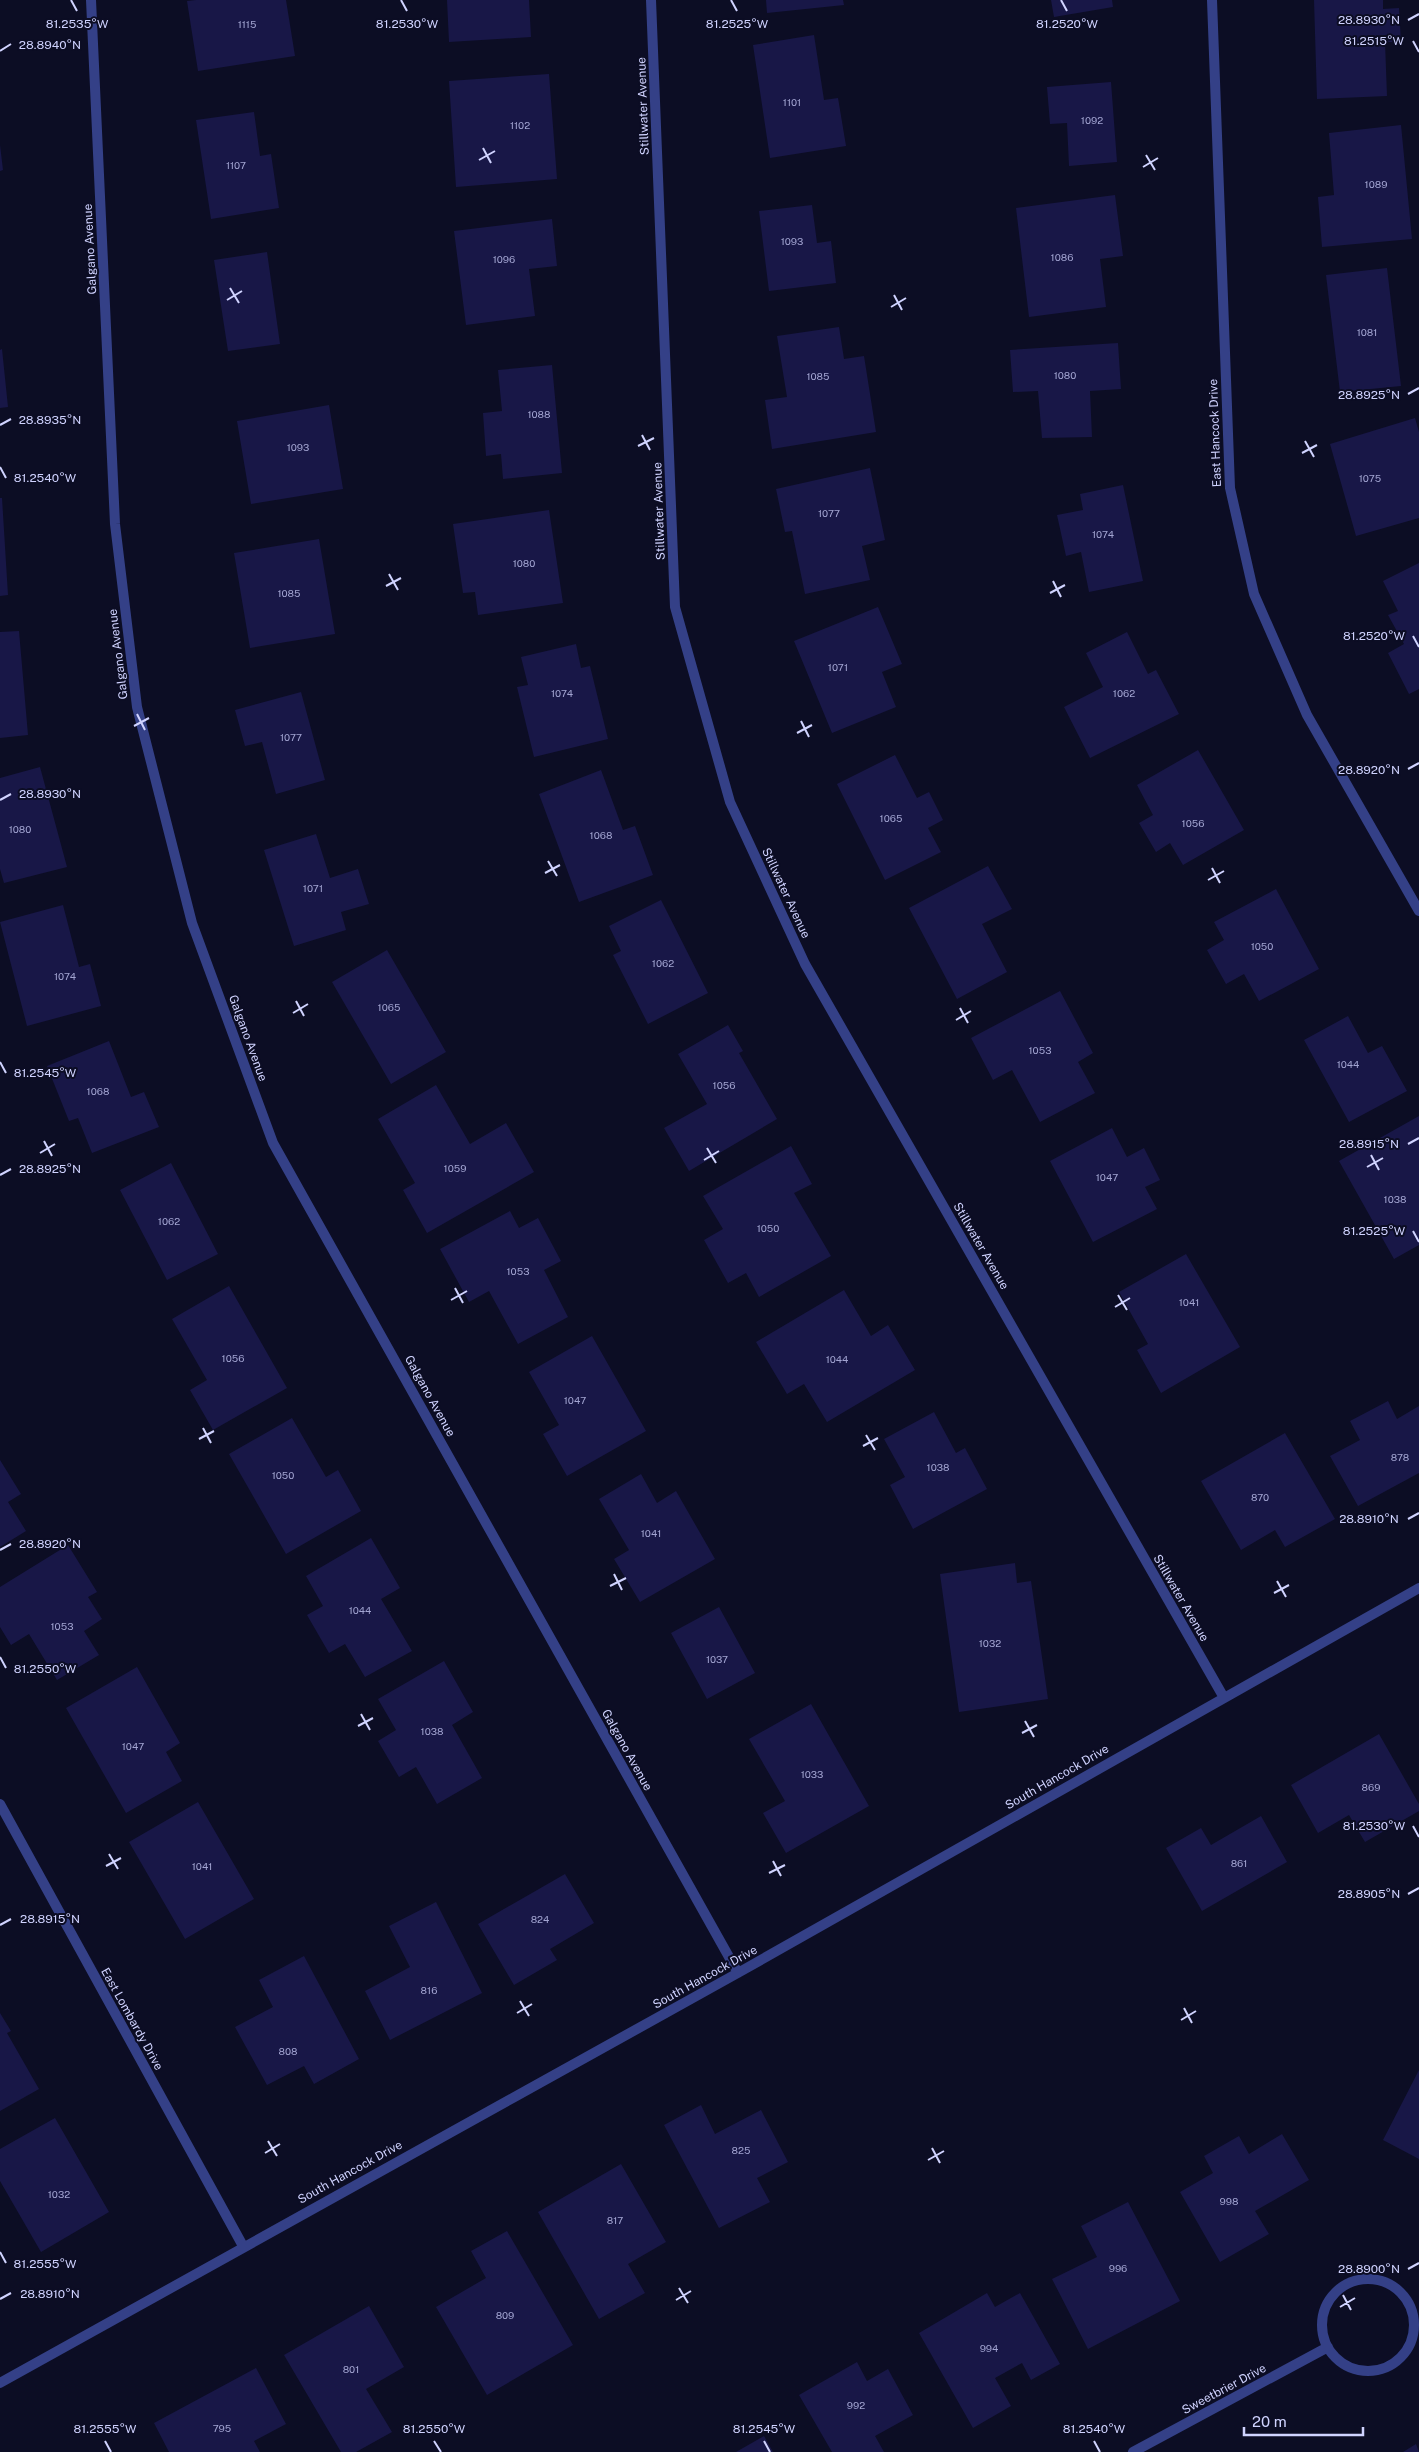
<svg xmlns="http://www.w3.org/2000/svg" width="1419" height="2452" viewBox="0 0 1419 2452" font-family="'Public Sans',sans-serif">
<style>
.building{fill:#181747}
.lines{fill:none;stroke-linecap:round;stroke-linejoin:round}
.street{stroke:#344087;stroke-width:10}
.ticks{fill:none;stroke:#d0d3ff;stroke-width:2}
.labels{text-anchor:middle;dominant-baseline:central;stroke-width:4;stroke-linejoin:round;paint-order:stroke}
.number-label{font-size:10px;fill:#a2a4d1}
.street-label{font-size:12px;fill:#d0d3ff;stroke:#0c0d24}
.ticks-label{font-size:12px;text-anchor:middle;fill:#d0d3ff;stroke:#0c0d24;stroke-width:4;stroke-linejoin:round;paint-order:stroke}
</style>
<rect width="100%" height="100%" fill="#0c0d24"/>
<path class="building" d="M 196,0 L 286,0 L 295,56 L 198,71 L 187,1 Z
M 447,0 L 529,0 L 531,37 L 449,42 Z
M 766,0 L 843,0 L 844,5 L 767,13 Z
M 1051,0 L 1112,0 L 1113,7 L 1054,17 Z
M 1314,0 L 1383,0 L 1383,9 L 1399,8 L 1401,42 L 1385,42 L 1387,96 L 1317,99 Z
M 814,35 L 824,100 L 838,98 L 846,146 L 770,158 L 753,45 Z
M 549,74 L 557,179 L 456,187 L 449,81 Z
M 1111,82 L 1117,162 L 1069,166 L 1067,123 L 1050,124 L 1047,87 Z
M 254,112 L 260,156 L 271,154 L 279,208 L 211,219 L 196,120 Z
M 1401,125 L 1412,239 L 1322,247 L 1318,197 L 1334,195 L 1329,133 Z
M 0,145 L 3,170 L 0,171 Z
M 1115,195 L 1123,256 L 1100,259 L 1106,307 L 1029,317 L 1016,208 Z
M 812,205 L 817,243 L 831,241 L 836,283 L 769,291 L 759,211 Z
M 552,219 L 557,266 L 529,269 L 535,316 L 466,325 L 454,231 Z
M 267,252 L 280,344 L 228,351 L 214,260 Z
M 1387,268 L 1401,386 L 1340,392 L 1326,275 Z
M 839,327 L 844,359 L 864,356 L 876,432 L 772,449 L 765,400 L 787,397 L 777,336 Z
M 1118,343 L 1121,389 L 1090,391 L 1092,437 L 1042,438 L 1038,391 L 1013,392 L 1010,350 Z
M 2,349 L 8,407 L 0,408 L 0,350 Z
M 552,365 L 562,473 L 503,479 L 501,454 L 486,456 L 483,413 L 502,411 L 498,370 Z
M 329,405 L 343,489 L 251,504 L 237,421 Z
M 1415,418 L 1419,432 L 1419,518 L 1356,536 L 1330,444 Z
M 870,468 L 885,540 L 862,546 L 870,580 L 805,594 L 792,531 L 785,532 L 776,489 Z
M 1123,485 L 1143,581 L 1089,592 L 1081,552 L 1066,556 L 1057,515 L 1083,510 L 1080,494 Z
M 0,498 L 2,498 L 8,595 L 0,596 Z
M 549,510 L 563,603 L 478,615 L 475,592 L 463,593 L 453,524 Z
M 319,539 L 335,634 L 250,648 L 234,553 Z
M 1419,563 L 1419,689 L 1409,694 L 1388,653 L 1404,644 L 1388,615 L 1398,611 L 1383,581 Z
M 878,607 L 902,664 L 882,672 L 896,707 L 832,733 L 794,641 Z
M 19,631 L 28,735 L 0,738 L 0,632 Z
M 1127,632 L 1148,674 L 1156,670 L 1179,714 L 1090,758 L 1064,707 L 1103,687 L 1086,653 Z
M 576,644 L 581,668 L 590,666 L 608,739 L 534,757 L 517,687 L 528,685 L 521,657 Z
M 301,692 L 325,780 L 276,794 L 262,742 L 245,746 L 235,710 Z
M 1198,750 L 1244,830 L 1183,865 L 1170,843 L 1156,852 L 1139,823 L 1153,815 L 1137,785 Z
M 895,755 L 917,798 L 929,792 L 943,820 L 928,828 L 941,852 L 885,880 L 837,784 Z
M 40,767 L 67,867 L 4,883 L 0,869 L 0,778 Z
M 601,770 L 623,830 L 635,826 L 653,875 L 579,902 L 539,794 Z
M 316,834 L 330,878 L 358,869 L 369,904 L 341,912 L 346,930 L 294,946 L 264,850 Z
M 988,866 L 1012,909 L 982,924 L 1007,972 L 957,999 L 909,908 Z
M 1276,889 L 1319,969 L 1259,1001 L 1244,974 L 1226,984 L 1207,950 L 1224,940 L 1214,922 Z
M 661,900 L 708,993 L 648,1024 L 613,955 L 621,951 L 609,926 Z
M 63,905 L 79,967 L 90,964 L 101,1006 L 27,1026 L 0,922 Z
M 387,950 L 446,1052 L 391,1084 L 332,982 Z
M 1060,991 L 1093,1053 L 1078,1062 L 1095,1093 L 1040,1122 L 1012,1070 L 993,1080 L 971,1038 Z
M 1348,1016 L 1368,1053 L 1382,1046 L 1407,1091 L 1349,1122 L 1304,1040 Z
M 728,1025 L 743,1051 L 739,1053 L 777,1119 L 689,1171 L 664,1128 L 707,1104 L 678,1054 Z
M 109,1041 L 131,1097 L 144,1092 L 159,1127 L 92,1153 L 78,1118 L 69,1121 L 47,1066 Z
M 436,1085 L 470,1144 L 506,1123 L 534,1172 L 427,1233 L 403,1190 L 415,1183 L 378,1119 Z
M 1419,1116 L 1419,1245 L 1394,1259 L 1339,1161 Z
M 1112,1128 L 1127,1157 L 1144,1148 L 1160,1180 L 1145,1187 L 1157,1209 L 1093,1242 L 1050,1161 Z
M 791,1146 L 812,1184 L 794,1193 L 831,1256 L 759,1297 L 746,1273 L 728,1283 L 704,1240 L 723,1229 L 703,1196 Z
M 171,1163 L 218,1254 L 167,1280 L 120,1190 Z
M 510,1211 L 519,1228 L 538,1218 L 561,1261 L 544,1270 L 568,1317 L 518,1344 L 489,1291 L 469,1302 L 440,1249 Z
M 1186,1254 L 1240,1347 L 1161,1393 L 1137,1350 L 1148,1344 L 1119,1292 Z
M 229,1286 L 287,1388 L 213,1430 L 190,1390 L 207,1380 L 172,1319 Z
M 844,1290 L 871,1336 L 888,1325 L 915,1370 L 827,1422 L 804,1384 L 787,1394 L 756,1342 Z
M 592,1336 L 646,1431 L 567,1476 L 543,1434 L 559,1425 L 529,1372 Z
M 1388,1401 L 1397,1419 L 1419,1406 L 1419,1473 L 1358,1506 L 1330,1456 L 1360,1440 L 1350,1421 Z
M 934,1412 L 956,1453 L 965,1448 L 987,1489 L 913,1529 L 890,1485 L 905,1477 L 884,1439 Z
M 292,1418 L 326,1477 L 338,1470 L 361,1511 L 286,1554 L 229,1454 Z
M 1285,1433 L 1335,1519 L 1285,1547 L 1275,1530 L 1241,1550 L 1201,1481 Z
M 0,1460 L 21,1494 L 8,1502 L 26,1531 L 0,1547 Z
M 641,1474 L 657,1503 L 676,1491 L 715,1559 L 640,1602 L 614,1559 L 629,1550 L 599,1499 Z
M 371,1538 L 400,1588 L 381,1599 L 412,1651 L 365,1677 L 345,1644 L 329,1653 L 307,1615 L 323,1606 L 306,1576 Z
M 68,1545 L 97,1592 L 88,1597 L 102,1619 L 84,1631 L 99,1655 L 57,1680 L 29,1634 L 11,1645 L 0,1627 L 0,1587 Z
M 1015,1563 L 1017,1583 L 1031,1581 L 1048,1699 L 959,1712 L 940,1574 Z
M 719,1607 L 755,1673 L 707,1699 L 671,1633 Z
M 444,1661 L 473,1712 L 452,1725 L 482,1778 L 437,1804 L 416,1767 L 399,1777 L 378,1741 L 396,1730 L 378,1699 Z
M 137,1667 L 180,1743 L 166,1752 L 182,1781 L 126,1813 L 66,1708 Z
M 811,1704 L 869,1806 L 786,1853 L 763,1813 L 785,1801 L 749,1739 Z
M 1379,1734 L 1419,1804 L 1419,1811 L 1365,1842 L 1349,1815 L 1318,1833 L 1291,1785 Z
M 198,1802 L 254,1899 L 185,1939 L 129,1842 Z
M 1261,1816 L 1287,1862 L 1202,1911 L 1166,1848 L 1201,1828 L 1211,1845 Z
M 565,1874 L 594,1923 L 550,1949 L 557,1960 L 514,1985 L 478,1924 Z
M 436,1902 L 482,1993 L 390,2040 L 365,1991 L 410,1967 L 389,1926 Z
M 304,1956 L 359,2059 L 314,2084 L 304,2066 L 267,2085 L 235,2027 L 273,2007 L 259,1980 Z
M 0,2013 L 11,2031 L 7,2033 L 39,2089 L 0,2111 Z
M 1419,2070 L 1419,2159 L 1383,2140 Z
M 701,2105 L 715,2134 L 761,2110 L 788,2162 L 757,2178 L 770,2202 L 719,2228 L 664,2125 Z
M 55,2118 L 109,2212 L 41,2252 L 0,2181 L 0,2149 Z
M 1282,2134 L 1309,2180 L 1255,2211 L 1269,2234 L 1220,2262 L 1180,2192 L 1213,2173 L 1204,2156 L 1239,2136 L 1249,2154 Z
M 621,2164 L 666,2242 L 628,2264 L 645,2293 L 599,2319 L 538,2212 Z
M 1128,2202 L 1180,2301 L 1088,2349 L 1052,2279 L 1097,2257 L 1081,2226 Z
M 507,2231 L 573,2345 L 487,2395 L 436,2307 L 486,2278 L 471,2251 Z
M 987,2293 L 995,2307 L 1020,2293 L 1060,2364 L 1031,2380 L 1022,2363 L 995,2378 L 1011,2406 L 973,2428 L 919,2333 Z
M 369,2306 L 404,2367 L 366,2389 L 392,2432 L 356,2452 L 341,2452 L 284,2355 Z
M 857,2362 L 867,2381 L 888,2369 L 913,2415 L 875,2436 L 884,2452 L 832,2452 L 799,2395 Z
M 256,2368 L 286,2424 L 254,2441 L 260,2452 L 169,2452 L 154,2423 Z
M 764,2436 L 773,2452 L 736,2452 Z
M 1416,2444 L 1419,2452 L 1403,2452 Z"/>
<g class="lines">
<path class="street" d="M 91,0 L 115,524 L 137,707 L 192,923 L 273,1143 L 738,1973
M 651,0 L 675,607 L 730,802 L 805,964 L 1223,1696
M 1212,0 L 1230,488 L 1254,594 L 1307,715 L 1419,911
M 0,1804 L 243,2246
M1322 2325a46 46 0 1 1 92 0a46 46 0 1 1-92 0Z
M 0,2383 C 244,2245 491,2111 736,1974 C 964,1847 1190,1715 1419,1588
M 1133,2452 L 1328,2347"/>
</g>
<path class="ticks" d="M 71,0 L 77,11M 401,0 L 407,11M 731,0 L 737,11M 1061,0 L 1067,11M 1408,20 L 1419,14M 1413,41 L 1419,52M 0,51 L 11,44M 483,148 L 491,163M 1146,155 L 1155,170M 479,160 L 495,151M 1143,167 L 1158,158M 230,288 L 239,303M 894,295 L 902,310M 227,300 L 242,291M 891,307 L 906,298M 1408,394 L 1419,388M 0,425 L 11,419M 642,435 L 650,450M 1305,441 L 1314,457M 638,446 L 654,438M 1302,453 L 1317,445M 0,467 L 6,478M 389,574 L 398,590M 1053,581 L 1061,597M 386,586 L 401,578M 1050,593 L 1065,585M 1413,636 L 1419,647M 137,714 L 145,730M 801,721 L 809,737M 134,726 L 149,718M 797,733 L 812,725M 1408,769 L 1419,763M 0,800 L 11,794M 548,861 L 557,876M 1212,868 L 1220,883M 545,873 L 560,865M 1208,880 L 1224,871M 296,1001 L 304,1016M 960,1008 L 968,1023M 293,1013 L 308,1004M 956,1020 L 971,1011M 0,1062 L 6,1073M 44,1141 L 52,1156M 1408,1144 L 1419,1138M 707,1148 L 716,1163M 40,1153 L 55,1144M 1371,1155 L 1379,1170M 704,1160 L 719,1151M 1367,1167 L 1383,1158M 0,1175 L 11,1169M 1413,1231 L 1419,1242M 455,1288 L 463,1303M 1118,1295 L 1127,1310M 451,1300 L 467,1291M 1115,1307 L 1130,1298M 203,1428 L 211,1443M 866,1435 L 875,1450M 199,1439 L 214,1431M 863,1446 L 878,1438M 1408,1519 L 1419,1513M 0,1550 L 11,1544M 614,1574 L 622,1590M 1277,1581 L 1286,1597M 610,1586 L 626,1578M 1274,1593 L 1289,1585M 0,1657 L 6,1668M 361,1714 L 370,1730M 1025,1721 L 1034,1737M 358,1726 L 373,1718M 1022,1733 L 1037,1725M 1413,1826 L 1419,1837M 109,1854 L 118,1869M 773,1861 L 781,1876M 106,1866 L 121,1858M 769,1873 L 785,1865M 1408,1894 L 1419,1888M 0,1925 L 11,1919M 520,2001 L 529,2016M 1184,2008 L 1192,2023M 517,2013 L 532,2004M 1181,2020 L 1196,2011M 268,2141 L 277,2156M 932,2148 L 940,2163M 265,2153 L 280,2144M 928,2160 L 944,2151M 0,2252 L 6,2263M 1408,2269 L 1419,2263M 679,2288 L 688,2303M 1343,2295 L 1351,2310M 0,2299 L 11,2293M 676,2300 L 691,2291M 1340,2307 L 1355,2298M 105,2441 L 111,2452M 434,2441 L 441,2452M 764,2441 L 770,2452M 1094,2441 L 1100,2452"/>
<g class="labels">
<g class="number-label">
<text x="247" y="24">1115</text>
<text x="792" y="102">1101</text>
<text x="1092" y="120">1092</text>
<text x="520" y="125">1102</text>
<text x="236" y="165">1107</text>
<text x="1376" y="184">1089</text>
<text x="792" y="241">1093</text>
<text x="1062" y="257">1086</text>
<text x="504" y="259">1096</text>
<text x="1367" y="332">1081</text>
<text x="1065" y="375">1080</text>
<text x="818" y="376">1085</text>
<text x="539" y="414">1088</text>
<text x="298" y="447">1093</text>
<text x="1370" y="478">1075</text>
<text x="829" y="513">1077</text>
<text x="1103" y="534">1074</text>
<text x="524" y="563">1080</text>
<text x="289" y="593">1085</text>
<text x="838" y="667">1071</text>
<text x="562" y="693">1074</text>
<text x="1124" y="693">1062</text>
<text x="291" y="737">1077</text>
<text x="891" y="818">1065</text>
<text x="1193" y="823">1056</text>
<text x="20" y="829">1080</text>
<text x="601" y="835">1068</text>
<text x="313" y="888">1071</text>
<text x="1262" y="946">1050</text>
<text x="663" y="963">1062</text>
<text x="65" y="976">1074</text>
<text x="389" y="1007">1065</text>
<text x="1040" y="1050">1053</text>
<text x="1348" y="1064">1044</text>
<text x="724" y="1085">1056</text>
<text x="98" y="1091">1068</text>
<text x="455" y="1168">1059</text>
<text x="1107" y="1177">1047</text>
<text x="1395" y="1199">1038</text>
<text x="169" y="1221">1062</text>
<text x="768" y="1228">1050</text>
<text x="518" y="1271">1053</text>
<text x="1189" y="1302">1041</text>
<text x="233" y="1358">1056</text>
<text x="837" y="1359">1044</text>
<text x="575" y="1400">1047</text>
<text x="1400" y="1457">878</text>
<text x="938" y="1467">1038</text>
<text x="283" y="1475">1050</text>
<text x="1260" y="1497">870</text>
<text x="651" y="1533">1041</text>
<text x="360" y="1610">1044</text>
<text x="62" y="1626">1053</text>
<text x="990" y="1643">1032</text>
<text x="717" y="1659">1037</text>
<text x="432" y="1731">1038</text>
<text x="133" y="1746">1047</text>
<text x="812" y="1774">1033</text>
<text x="1371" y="1787">869</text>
<text x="1239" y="1863">861</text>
<text x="202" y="1866">1041</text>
<text x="540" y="1919">824</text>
<text x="429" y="1990">816</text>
<text x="288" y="2051">808</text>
<text x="741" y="2150">825</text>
<text x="59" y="2194">1032</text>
<text x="1229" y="2201">998</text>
<text x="615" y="2220">817</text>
<text x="1118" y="2268">996</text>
<text x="505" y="2315">809</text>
<text x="989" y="2348">994</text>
<text x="351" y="2369">801</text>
<text x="856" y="2405">992</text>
<text x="222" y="2428">795</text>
</g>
<g class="street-label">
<text transform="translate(643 106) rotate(-92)">Stillwater Avenue</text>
<text transform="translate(90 249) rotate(-93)">Galgano Avenue</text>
<text transform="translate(1215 433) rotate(-92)">East Hancock Drive</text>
<text transform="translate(659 511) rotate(-92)">Stillwater Avenue</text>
<text transform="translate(118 654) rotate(-97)">Galgano Avenue</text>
<text transform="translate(786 893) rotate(65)">Stillwater Avenue</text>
<text transform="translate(248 1038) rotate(70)">Galgano Avenue</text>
<text transform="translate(981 1246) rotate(60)">Stillwater Avenue</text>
<text transform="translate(430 1396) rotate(61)">Galgano Avenue</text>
<text transform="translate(1181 1598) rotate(60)">Stillwater Avenue</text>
<text transform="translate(627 1750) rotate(61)">Galgano Avenue</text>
<text transform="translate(1057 1777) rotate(-30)">South Hancock Drive</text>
<text transform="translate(705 1977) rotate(-29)">South Hancock Drive</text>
<text transform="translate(132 2019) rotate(61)">East Lombardy Drive</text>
<text transform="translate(350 2172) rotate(-29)">South Hancock Drive</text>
<text transform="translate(1224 2389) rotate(-28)">Sweetbrier Drive</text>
</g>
</g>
<g class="ticks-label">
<text x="1369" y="24">28.8930°N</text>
<text x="77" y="28">81.2535°W</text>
<text x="407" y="28">81.2530°W</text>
<text x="737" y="28">81.2525°W</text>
<text x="1067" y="28">81.2520°W</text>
<text x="1374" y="45">81.2515°W</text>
<text x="50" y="49">28.8940°N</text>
<text x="1369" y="399">28.8925°N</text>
<text x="50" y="424">28.8935°N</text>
<text x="45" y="482">81.2540°W</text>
<text x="1374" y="640">81.2520°W</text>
<text x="1369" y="774">28.8920°N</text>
<text x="50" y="798">28.8930°N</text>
<text x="45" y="1077">81.2545°W</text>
<text x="1369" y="1148">28.8915°N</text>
<text x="50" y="1173">28.8925°N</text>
<text x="1374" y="1235">81.2525°W</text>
<text x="1369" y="1523">28.8910°N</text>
<text x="50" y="1548">28.8920°N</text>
<text x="45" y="1673">81.2550°W</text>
<text x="1374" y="1830">81.2530°W</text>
<text x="1369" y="1898">28.8905°N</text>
<text x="50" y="1923">28.8915°N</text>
<text x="45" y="2268">81.2555°W</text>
<text x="1369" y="2273">28.8900°N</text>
<text x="50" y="2298">28.8910°N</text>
<text x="105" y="2433">81.2555°W</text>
<text x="434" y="2433">81.2550°W</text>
<text x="764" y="2433">81.2545°W</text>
<text x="1094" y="2433">81.2540°W</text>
</g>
<path d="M1244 2427v8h119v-8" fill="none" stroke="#d0d3ff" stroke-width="2.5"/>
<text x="1252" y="2427" font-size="15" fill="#d0d3ff" stroke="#0c0d24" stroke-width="4" paint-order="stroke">20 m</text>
</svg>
